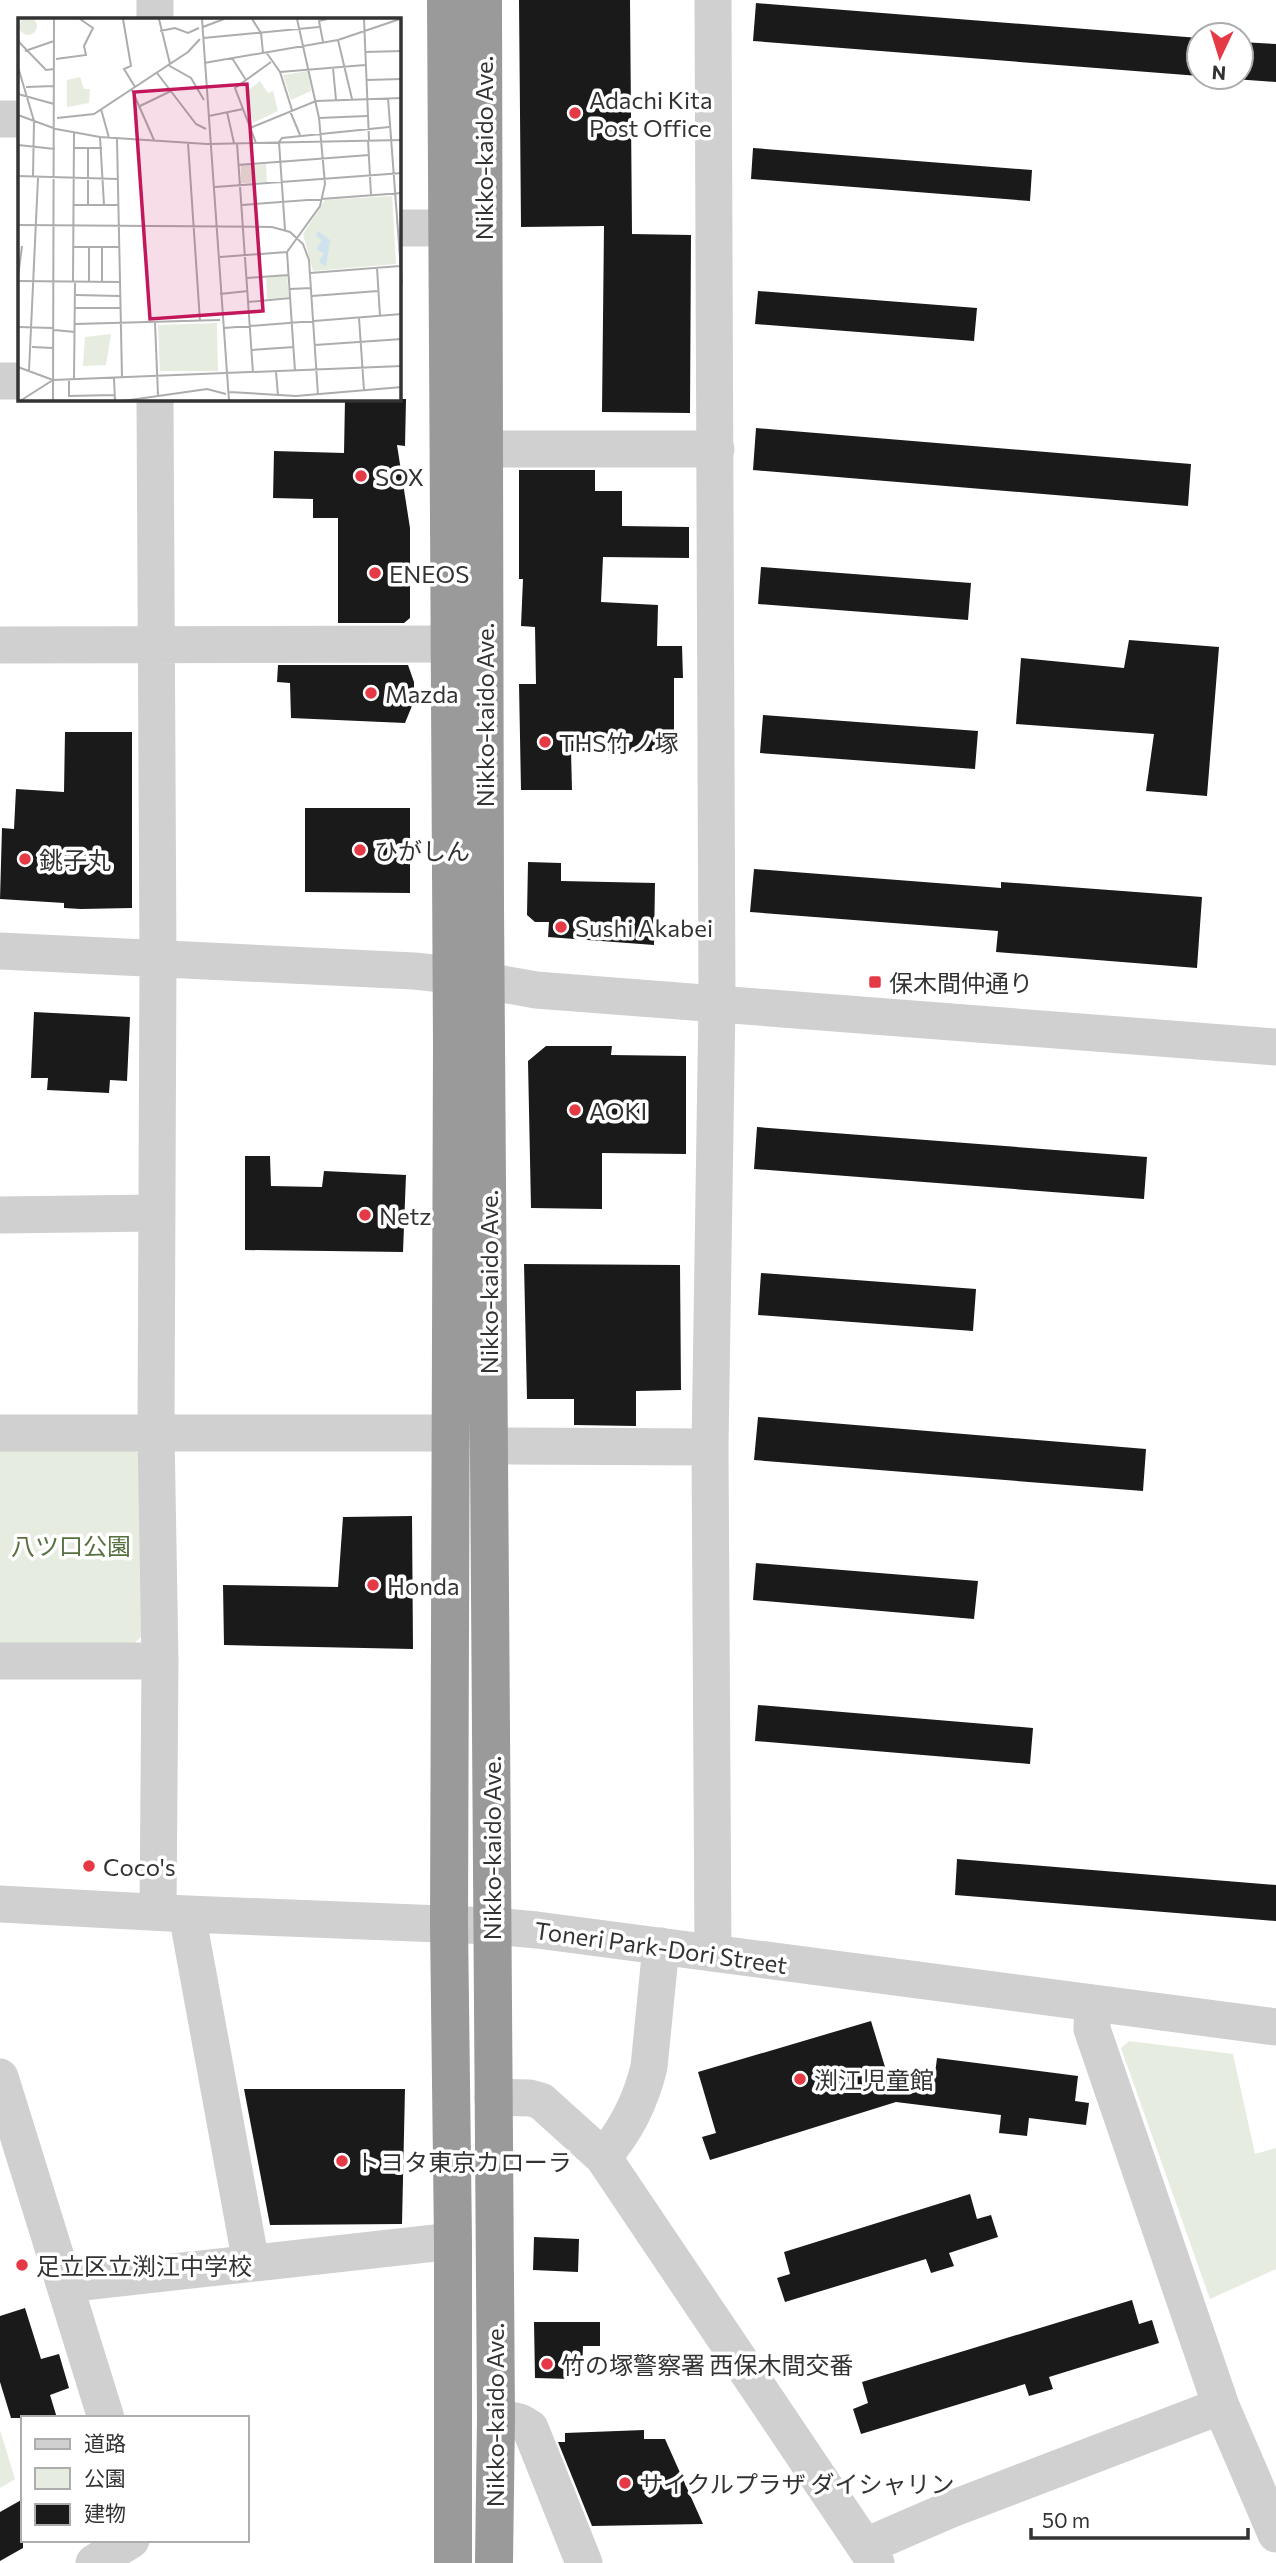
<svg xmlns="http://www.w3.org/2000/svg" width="1276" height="2563" viewBox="0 0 1276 2563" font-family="Commissioner,'Noto Sans JP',sans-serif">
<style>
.green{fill:#e6ecdf}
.building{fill:#1a1a1a}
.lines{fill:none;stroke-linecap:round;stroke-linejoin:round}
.minor{stroke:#d0d0d0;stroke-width:37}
.highway{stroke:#9a9a9a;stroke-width:38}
.poi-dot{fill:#e63946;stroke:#fff;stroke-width:2.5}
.labels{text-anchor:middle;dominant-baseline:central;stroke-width:7;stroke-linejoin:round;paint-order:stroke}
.poi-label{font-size:24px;fill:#333;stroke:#fff;text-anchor:start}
.street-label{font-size:24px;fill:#333;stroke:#fff}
.park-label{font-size:24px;fill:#56703f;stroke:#fff}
.inset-road{fill:none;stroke:#adadad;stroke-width:2}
.view{fill:#c2185b;fill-opacity:0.15;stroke:#c2185b;stroke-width:3.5}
.inset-edge{fill:none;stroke:#333;stroke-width:3.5}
</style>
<rect width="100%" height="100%" fill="#fff"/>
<path class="green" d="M 123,1444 L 141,1454 L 143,1635 L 130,1647 L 0,1649 L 0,1445 Z
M 1129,2041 L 1233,2054 L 1255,2154 L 1276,2148 L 1276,2269 L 1210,2299 L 1121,2048 Z
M 0,2430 L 15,2479 L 0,2488 Z"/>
<path class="building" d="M 519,0 L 630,0 L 632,234 L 691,235 L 690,413 L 602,412 L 604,226 L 521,227 Z
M 756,3 L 1199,38 L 1199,76 L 753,41 Z
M 1241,42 L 1276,44 L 1276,82 L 1206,77 L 1241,77 Z
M 753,148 L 1032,170 L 1030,201 L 751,179 Z
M 758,291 L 977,308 L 974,341 L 755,324 Z
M 345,399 L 406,399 L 405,446 L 397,445 L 410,528 L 410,618 L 404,623 L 338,623 L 338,518 L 313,518 L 313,499 L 273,498 L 274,451 L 344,453 Z
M 756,428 L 1191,464 L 1188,506 L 753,470 Z
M 519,470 L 595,470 L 595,491 L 622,491 L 622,526 L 689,527 L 689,558 L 603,557 L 601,602 L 658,605 L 657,646 L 682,646 L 683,678 L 674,678 L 674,751 L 571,751 L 572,790 L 521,790 L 519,684 L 536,684 L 535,627 L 521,626 L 523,579 L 519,579 Z
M 761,567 L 971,583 L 968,620 L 758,604 Z
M 1129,640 L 1219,647 L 1207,796 L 1146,791 L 1154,734 L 1016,724 L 1021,658 L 1124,668 Z
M 278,665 L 408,665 L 414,682 L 414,701 L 405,723 L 291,718 L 290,683 L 277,682 Z
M 763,715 L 978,731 L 975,769 L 760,753 Z
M 65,732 L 132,732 L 132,908 L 81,909 L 64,908 L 64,903 L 0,899 L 2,828 L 14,829 L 16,789 L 64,792 Z
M 305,808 L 410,808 L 410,893 L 305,892 Z
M 528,862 L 561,863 L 561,881 L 655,883 L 654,945 L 548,937 L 549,922 L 535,922 L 527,915 Z
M 754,869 L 1001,888 L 1001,882 L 1202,897 L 1197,968 L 996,952 L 998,931 L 750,912 Z
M 34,1012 L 130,1017 L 127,1081 L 110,1080 L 109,1093 L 47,1090 L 48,1078 L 31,1078 Z
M 546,1046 L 612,1046 L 611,1055 L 686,1056 L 686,1154 L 602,1153 L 602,1209 L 531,1208 L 528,1061 Z
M 757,1127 L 1147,1157 L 1144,1199 L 754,1169 Z
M 245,1156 L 270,1156 L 271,1186 L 322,1187 L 324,1171 L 406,1175 L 403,1252 L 245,1250 Z
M 524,1264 L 680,1265 L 681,1390 L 636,1391 L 636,1426 L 574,1425 L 574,1399 L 527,1399 Z
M 761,1273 L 976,1289 L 973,1331 L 758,1315 Z
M 758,1417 L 1146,1449 L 1143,1491 L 754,1460 Z
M 412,1516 L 413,1649 L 224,1645 L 223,1585 L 338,1587 L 343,1517 Z
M 756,1563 L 978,1581 L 974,1619 L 753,1600 Z
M 758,1705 L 1033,1728 L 1030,1764 L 755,1741 Z
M 957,1859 L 1276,1885 L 1276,1921 L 955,1895 Z
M 871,2021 L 889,2080 L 897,2078 L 934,2082 L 937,2058 L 1078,2076 L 1075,2101 L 1089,2103 L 1086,2125 L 1029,2118 L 1027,2136 L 999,2133 L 1001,2115 L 896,2102 L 710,2160 L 702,2137 L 716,2133 L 698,2072 Z
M 244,2089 L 405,2089 L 402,2224 L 270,2225 Z
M 970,2194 L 977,2219 L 991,2215 L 998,2237 L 949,2253 L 954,2266 L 931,2273 L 926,2259 L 785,2302 L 777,2278 L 790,2274 L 784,2252 Z
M 534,2237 L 579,2239 L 578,2272 L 533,2270 Z
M 1132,2300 L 1139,2324 L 1152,2320 L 1159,2343 L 1049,2377 L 1053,2389 L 1029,2396 L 1025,2384 L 861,2434 L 853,2409 L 868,2403 L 862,2382 Z
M 25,2308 L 41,2359 L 59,2354 L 69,2388 L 50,2395 L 57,2418 L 11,2418 L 0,2382 L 0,2316 Z
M 534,2322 L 600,2322 L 600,2346 L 583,2346 L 582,2375 L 571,2375 L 571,2379 L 535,2378 Z
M 644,2430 L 644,2439 L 665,2439 L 703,2524 L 592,2526 L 558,2442 L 565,2442 L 565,2433 Z
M 23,2499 L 23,2548 L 0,2561 L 0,2512 Z"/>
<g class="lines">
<path class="minor" d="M 155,19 L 155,0
M 0,119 L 19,119
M 399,228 L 478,228
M 0,381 L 19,381
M 155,399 L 158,958 L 156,1432 L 160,1661 L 158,1912
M 483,449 L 716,449
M 0,645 L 449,644
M 0,951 L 414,971 L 452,975 L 536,990 L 1276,1047
M 0,1215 L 156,1213
M 0,1433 L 450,1433
M 489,1446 L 710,1447
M 0,1661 L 160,1661
M 0,1904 L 187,1914 L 492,1926 L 537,1930 L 1276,2027
M 187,1914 L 251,2263
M 713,1953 L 710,1447 L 717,1003 L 713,0
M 1093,2005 L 1092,2029 L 1221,2406 L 1276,2534
M 0,2077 L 106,2418
M 493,2097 L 530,2098 L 541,2101 L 603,2157 L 876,2563
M 603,2157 C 625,2132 641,2100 649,2067 L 661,1946
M 65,2284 L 453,2241
M 496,2417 L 520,2422 L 530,2428 L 584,2563
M 866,2546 L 949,2510 L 1221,2406
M 94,2563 L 131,2540"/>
<path class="highway" d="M 446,0 L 452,1045 L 449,1924 L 453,2241 L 453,2563
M 483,0 L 485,907 L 496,2417 L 494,2563"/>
</g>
<g class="poi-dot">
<circle cx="575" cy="113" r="7"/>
<circle cx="361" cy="476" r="7"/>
<circle cx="375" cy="573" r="7"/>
<circle cx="371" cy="693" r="7"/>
<circle cx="545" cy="742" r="7"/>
<circle cx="360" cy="850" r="7"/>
<circle cx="25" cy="859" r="7"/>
<circle cx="561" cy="927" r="7"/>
<rect x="868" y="975" width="14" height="14" rx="3.5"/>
<circle cx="575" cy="1110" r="7"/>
<circle cx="365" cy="1215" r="7"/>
<circle cx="373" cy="1585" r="7"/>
<circle cx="89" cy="1866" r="7"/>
<circle cx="800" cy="2079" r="7"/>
<circle cx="342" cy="2161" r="7"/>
<circle cx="22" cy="2265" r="7"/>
<circle cx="547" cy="2364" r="7"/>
<circle cx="625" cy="2483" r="7"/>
</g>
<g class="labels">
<g class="poi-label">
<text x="589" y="99">Adachi Kita<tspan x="589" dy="28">Post Office</tspan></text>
<text x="375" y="476">SOX</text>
<text x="389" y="573">ENEOS</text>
<text x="385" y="693">Mazda</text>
<text x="559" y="742">THS竹ノ塚</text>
<text x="374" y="850">ひがしん</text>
<text x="39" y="859">銚子丸</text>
<text x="575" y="927">Sushi Akabei</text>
<text x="889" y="982">保木間仲通り</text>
<text x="589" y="1110">AOKI</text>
<text x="379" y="1215">Netz</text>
<text x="387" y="1585">Honda</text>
<text x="103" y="1866">Coco's</text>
<text x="814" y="2079">渕江児童館</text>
<text x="356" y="2161">トヨタ東京カローラ</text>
<text x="36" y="2265">足立区立渕江中学校</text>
<text x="561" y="2364">竹の塚警察署 西保木間交番</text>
<text x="639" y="2483">サイクルプラザ ダイシャリン</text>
</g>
<g class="street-label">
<text transform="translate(483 148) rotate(-90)">Nikko-kaido Ave.</text>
<text transform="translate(484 715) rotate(-90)">Nikko-kaido Ave.</text>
<text transform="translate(488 1282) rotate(-90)">Nikko-kaido Ave.</text>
<text transform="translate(491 1848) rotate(-90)">Nikko-kaido Ave.</text>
<text transform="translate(661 1947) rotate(8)">Toneri Park-Dori Street</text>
<text transform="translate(494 2415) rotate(-90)">Nikko-kaido Ave.</text>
</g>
<g class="park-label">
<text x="71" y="1545">八ツ口公園</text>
</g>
</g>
<g transform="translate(18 18)">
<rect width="383" height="383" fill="#fff"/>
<path d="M1 8a9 9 0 1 1 18 0a9 9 0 1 1-18 0ZM 290,53 L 293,73 L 273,82 L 265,57 ZM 62,59 L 66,71 L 72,71 L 71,85 L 49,89 L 49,62 ZM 242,63 L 250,75 L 255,73 L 260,93 L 235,105 L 228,74 ZM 248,146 L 249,164 L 223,165 L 223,148 ZM 374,178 L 378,246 L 295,253 L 285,216 L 307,182 ZM 269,258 L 271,279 L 249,281 L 248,260 ZM 199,305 L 200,353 L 142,353 L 140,307 ZM 93,316 L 88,347 L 65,348 L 67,319 Z" fill="#e6ecdf"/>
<path d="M 300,213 L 312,222 L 308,249 L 301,244 L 306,235 L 298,231 L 304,222 L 298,218 Z" fill="#cfe2ee"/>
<path class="inset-road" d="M 105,1 L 113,48 L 106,51 L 117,69M 141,1 L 152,46M 184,1 L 211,383M 234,1 L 243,15 L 245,35M 346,1 L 351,122M 185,9 L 206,1M 142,13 L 157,10 L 170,15 L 181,10M 185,20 L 301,9M 320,22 L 334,81M 0,23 L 28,52 L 36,51M 305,24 L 301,3 L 309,1M 7,33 L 36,23M 248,34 L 262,54 L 274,92M 347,34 L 384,33M 214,40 L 228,62M 38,41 L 68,37 L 66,28 L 75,10 L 62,1M 186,45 L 320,22 L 382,1M 150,47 L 173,60 L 186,82M 0,49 L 16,103 L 15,159M 315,50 L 318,82M 262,54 L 347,47M 139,55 L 178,106 L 188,111M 348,62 L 384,61M 8,69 L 36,68M 114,72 L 136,122M 0,76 L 36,86M 370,80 L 384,266M 122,88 L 153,73M 83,91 L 91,120M 272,93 L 282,117M 209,94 L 216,125M 0,97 L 38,111 L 82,119 L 189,126 L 384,122M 191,98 L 225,91M 39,100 L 76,96 L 170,34 L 182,21M 301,100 L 349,98M 232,110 L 298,83 L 384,80M 82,119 L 86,187M 99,121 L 104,359M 350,122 L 353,177M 170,125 L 182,303M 219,125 L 235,355M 238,125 L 217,70 L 253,44M 0,127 L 37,131M 56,130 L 84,130M 220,147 L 351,137M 0,158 L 100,161M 197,169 L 384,155M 56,187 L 100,187M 70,187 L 70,131M 224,187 L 384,175M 0,207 L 254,209 L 272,214 L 285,226 L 291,242 L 300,377M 267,212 L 261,124 L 264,120 L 371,109M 55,229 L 101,229M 202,239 L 269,234M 359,250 L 362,298M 292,255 L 382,248M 0,259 L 4,228M 229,260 L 271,257M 0,263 L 102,264M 55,264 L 56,115M 71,264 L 71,229M 84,264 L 84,229M 272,271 L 293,270M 202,276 L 230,273M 58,277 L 102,278M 294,278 L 360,273M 230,284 L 273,280M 57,290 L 102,290M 341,300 L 346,372M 137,305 L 140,377M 57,306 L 202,302M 0,309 L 35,310M 206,310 L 384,296M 36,312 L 57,314M 297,327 L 384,321M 14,329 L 35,330M 234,332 L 276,329M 0,349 L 35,362M 11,353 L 20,160M 277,353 L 269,234 L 302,188 L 307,166 L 301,100 L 279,1M 258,354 L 260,377M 96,360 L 97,383M 51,361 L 51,378 L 96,377M 56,361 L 57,264M 211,374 L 278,378 L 384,369M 2,383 L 35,362 L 384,348M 35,383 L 36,1M 105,383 L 189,371 L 208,376"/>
<path class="view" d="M 229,66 L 245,293 L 132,301 L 116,74 Z"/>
<rect width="383" height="383" class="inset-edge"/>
</g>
<rect x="21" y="2416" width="228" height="126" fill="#ffffff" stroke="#adadad" stroke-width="2"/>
<rect x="35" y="2439" width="35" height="10" fill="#d0d0d0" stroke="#adadad" stroke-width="2"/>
<text x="84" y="2451" font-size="21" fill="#333333">道路</text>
<rect x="35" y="2468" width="35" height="21" fill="#e6ecdf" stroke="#adadad" stroke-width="2"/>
<text x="84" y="2486" font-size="21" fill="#333333">公園</text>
<rect x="35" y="2504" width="35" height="21" fill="#1a1a1a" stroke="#adadad" stroke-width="2"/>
<text x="84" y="2521" font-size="21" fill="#333333">建物</text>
<g transform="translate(1220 56) rotate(184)"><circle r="33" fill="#ffffff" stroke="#adadad" stroke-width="2"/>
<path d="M0-5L12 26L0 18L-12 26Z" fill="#e63946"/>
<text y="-10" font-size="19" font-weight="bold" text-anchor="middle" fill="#333333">N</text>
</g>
<path d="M1031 2528v10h217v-10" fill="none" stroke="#333333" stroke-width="3.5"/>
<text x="1042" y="2528" font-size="21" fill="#333333" stroke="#ffffff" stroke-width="5" paint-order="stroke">50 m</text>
</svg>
